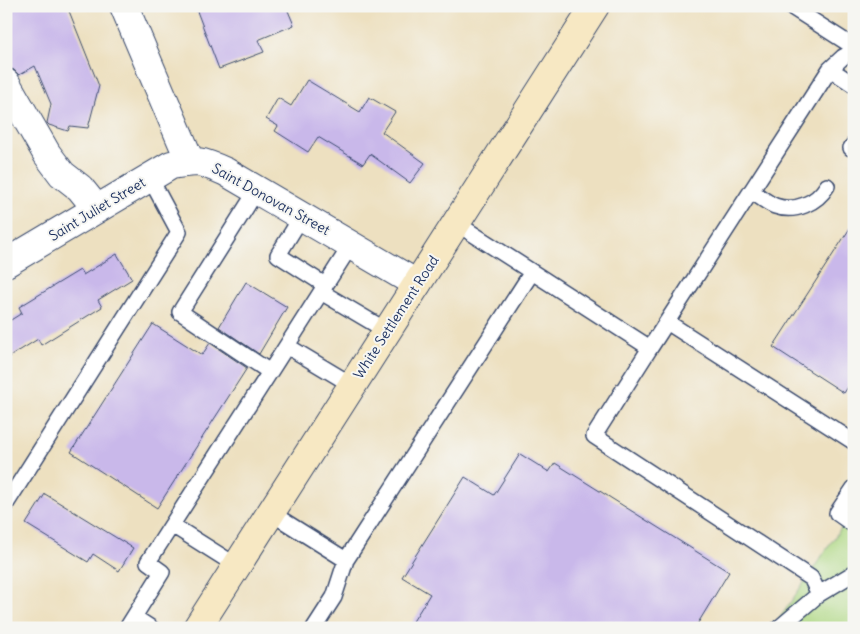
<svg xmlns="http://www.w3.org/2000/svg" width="860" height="634" viewBox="0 0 860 634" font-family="Delius,sans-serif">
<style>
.green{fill:#afd884;stroke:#658471}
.building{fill:#c9b8ea}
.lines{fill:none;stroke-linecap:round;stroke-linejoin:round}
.service-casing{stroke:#3a4a6d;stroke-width:18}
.minor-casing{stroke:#3a4a6d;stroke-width:30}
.secondary-casing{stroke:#3a4a6d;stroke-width:30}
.service{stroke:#fff;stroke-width:15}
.minor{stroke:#fff;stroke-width:28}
.secondary{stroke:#f7e8c3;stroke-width:28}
.labels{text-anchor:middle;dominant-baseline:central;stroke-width:4;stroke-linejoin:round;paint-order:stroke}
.street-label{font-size:14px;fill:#1b2f5e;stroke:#f6f6f2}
</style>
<rect width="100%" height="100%" fill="#f6f6f2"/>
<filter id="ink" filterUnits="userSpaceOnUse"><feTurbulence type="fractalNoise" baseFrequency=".02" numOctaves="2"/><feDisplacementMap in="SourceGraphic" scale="10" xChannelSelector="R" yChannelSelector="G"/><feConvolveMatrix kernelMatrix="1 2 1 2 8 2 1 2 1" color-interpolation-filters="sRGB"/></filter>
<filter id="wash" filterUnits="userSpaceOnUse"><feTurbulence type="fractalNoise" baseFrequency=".0096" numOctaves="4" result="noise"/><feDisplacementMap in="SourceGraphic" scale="20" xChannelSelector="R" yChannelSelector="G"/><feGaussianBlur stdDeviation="1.12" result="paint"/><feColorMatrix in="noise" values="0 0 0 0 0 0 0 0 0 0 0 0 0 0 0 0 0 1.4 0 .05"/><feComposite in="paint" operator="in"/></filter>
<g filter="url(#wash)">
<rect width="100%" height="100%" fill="#ede0c0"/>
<path class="green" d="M 854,509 L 854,628 L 773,628 Z"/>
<g id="blocks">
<path class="building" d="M 6,6 L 67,6 L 99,86 L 88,128 L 70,126 L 68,131 L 49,125 L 47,123 L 51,104 L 35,66 L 19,75 L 14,70 L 9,68 L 6,64 Z
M 195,6 L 286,6 L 294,25 L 258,40 L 264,52 L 219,69 Z
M 307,80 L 360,112 L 369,97 L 395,112 L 382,132 L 425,163 L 410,183 L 370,154 L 363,164 L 318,137 L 308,152 L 275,131 L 278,126 L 266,119 L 278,98 L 291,106 Z
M 854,222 L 854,378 L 844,393 L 773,347 Z
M 117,254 L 132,279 L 98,300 L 102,307 L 41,345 L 38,339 L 6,359 L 6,323 L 22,313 L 19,307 L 80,270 L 83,275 Z
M 246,282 L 287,307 L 259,354 L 219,327 Z
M 153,324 L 202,355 L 210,343 L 247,368 L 157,508 L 71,452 Z
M 520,454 L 549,472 L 555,463 L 729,572 L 695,628 L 409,628 L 430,594 L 402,577 L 465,477 L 494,495 Z
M 45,494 L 133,548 L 119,571 L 93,554 L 88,562 L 26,524 Z"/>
</g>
</g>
<g filter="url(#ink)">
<use href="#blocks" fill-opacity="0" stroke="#3a4a6d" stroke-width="1"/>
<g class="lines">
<g class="service-casing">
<path id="service" d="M 790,6 L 854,47
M 830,69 L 854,85
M 851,148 L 854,144
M 751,191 C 759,196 767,203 775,206 C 795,213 817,203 827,186
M 302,216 L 278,255 L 325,285
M 456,223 L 650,348 L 594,436 L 811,578 L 819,594
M 321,292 L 387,331
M 667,322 L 854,442
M 287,346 L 352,385
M 650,348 L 830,69 L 843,57 L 854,51
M 270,372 L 351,245
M 854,488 L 837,513 L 854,525
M 6,504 L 179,232 L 150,178
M 271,513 L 346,560
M 172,525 L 237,566
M 134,617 L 151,628
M 127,628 L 162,572 L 148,562 L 270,372 L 180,312 L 257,190
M 314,628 L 334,597 L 346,560 L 532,272
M 779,628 L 819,594 L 854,573"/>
</g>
<g class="minor-casing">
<path id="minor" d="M 124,6 L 190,161
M 6,83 L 47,154 L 62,174 L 80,188 L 97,209
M 6,263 L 171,165 C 199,160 201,161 226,172 L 417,284"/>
</g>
<g class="secondary-casing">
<path id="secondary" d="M 197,628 L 595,6"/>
</g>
<use href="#service" class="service"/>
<use href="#minor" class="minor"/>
<use href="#secondary" class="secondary"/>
</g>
</g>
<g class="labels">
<g class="street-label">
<text transform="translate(271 199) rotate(29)">Saint Donovan Street</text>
<text transform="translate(97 209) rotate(-31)">Saint Juliet Street</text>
<text transform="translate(396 317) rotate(-57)">White Settlement Road</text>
</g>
</g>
<rect width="860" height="634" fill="none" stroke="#f6f6f2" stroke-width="25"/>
</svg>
